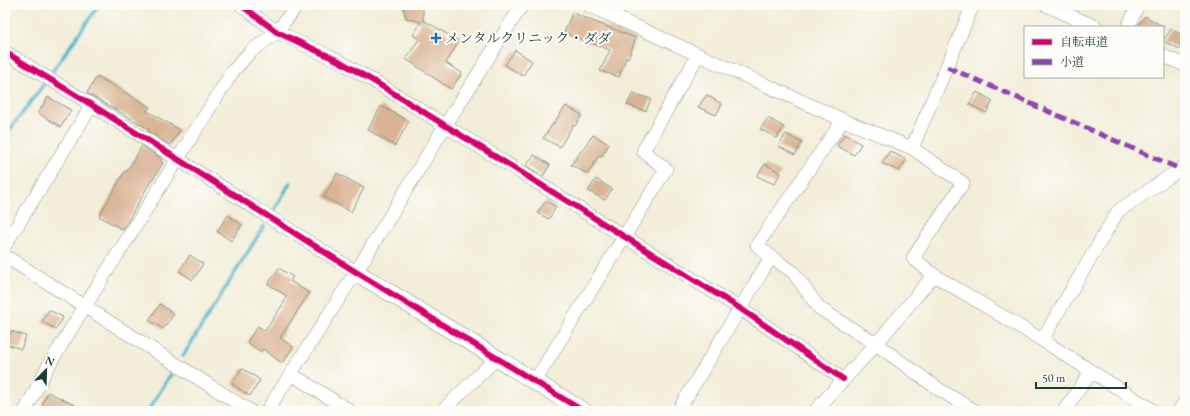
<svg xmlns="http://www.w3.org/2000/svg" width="1190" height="416" viewBox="0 0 1190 416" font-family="'EB Garamond','Noto Serif JP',serif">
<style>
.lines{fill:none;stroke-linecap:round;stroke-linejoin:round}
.stream{stroke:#49b4c6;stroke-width:3.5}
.building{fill:#d9b494}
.minor-casing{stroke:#889586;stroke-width:14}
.tertiary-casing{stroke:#889586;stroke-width:18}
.minor{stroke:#fff;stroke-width:13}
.tertiary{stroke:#fff;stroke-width:17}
.quiet{stroke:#8e44ad;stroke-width:5;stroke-dasharray:10 5;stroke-linecap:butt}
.cycleway-casing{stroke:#fdfcf7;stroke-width:8}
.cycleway{stroke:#d6006c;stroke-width:6}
.poi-dot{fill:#1f6fb2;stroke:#fdfcf7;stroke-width:1.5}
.labels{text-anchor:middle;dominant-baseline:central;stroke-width:4;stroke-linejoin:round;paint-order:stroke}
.poi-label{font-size:14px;fill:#1f3d34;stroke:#fdfcf7;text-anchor:start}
</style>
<rect width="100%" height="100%" fill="#fdfcf7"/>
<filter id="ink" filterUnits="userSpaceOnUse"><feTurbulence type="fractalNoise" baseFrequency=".025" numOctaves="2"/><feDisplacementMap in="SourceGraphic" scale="8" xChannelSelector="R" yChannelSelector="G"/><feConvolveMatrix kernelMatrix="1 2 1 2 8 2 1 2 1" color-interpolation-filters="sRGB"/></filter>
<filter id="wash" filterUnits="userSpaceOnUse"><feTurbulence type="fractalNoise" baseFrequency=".012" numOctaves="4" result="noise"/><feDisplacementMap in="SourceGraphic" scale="16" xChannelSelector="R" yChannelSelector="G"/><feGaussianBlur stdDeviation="0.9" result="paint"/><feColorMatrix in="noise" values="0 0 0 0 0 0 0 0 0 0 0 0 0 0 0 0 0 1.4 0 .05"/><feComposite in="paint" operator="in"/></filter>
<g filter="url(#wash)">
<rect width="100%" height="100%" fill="#f2edd8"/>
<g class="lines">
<path class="stream" d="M 52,72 L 99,5
M 5,136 L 44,84
M 275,209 L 290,183
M 183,356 L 264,226
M 148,411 L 171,374"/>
</g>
<g id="blocks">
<path class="building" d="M 403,5 L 423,5 L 423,20 L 459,41 L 446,63 L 462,73 L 451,89 L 406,59 L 419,39 L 413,35 L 421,22 L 406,18 Z
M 572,13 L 636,38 L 628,58 L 626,58 L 619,77 L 600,71 L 610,50 L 564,33 Z
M 1145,16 L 1164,27 L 1137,27 Z
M 1171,29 L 1185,37 L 1185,41 L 1180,49 L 1163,41 Z
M 515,50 L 532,61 L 523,76 L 505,65 Z
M 97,76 L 150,107 L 147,111 L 180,130 L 170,145 L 148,131 L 149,129 L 87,93 Z
M 977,92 L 993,101 L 986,113 L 969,104 Z
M 633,93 L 651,99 L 646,111 L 627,105 Z
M 707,95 L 722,104 L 716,115 L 698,107 Z
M 48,97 L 71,110 L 61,127 L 38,113 Z
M 381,106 L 409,121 L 395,146 L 368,130 Z
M 566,106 L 582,115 L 575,126 L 573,125 L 560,147 L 543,138 Z
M 768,118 L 784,127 L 777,138 L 760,129 Z
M 786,134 L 802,143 L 795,155 L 778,146 Z
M 845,134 L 861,144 L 854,155 L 837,146 Z
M 593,135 L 609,144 L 602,156 L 599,155 L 588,174 L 571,165 Z
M 142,146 L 162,159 L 161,161 L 163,163 L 153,179 L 152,179 L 123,230 L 99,216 L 125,171 L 127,171 Z
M 890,151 L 906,160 L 899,171 L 882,163 Z
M 534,155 L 550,165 L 543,176 L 526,166 Z
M 765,164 L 781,173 L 774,184 L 757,176 Z
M 337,173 L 364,188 L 351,212 L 324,197 Z
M 596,179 L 612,189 L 605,200 L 588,191 Z
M 546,201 L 556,207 L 549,219 L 537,213 Z
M 228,215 L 242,225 L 231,241 L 217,231 Z
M 190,255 L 203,264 L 193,280 L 179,271 Z
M 279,268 L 293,277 L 290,281 L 309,293 L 280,338 L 293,347 L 282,363 L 263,349 L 261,352 L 247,342 L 258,326 L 265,331 L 285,301 L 284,300 L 287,296 L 268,284 Z
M 160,304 L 174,314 L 163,329 L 149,320 Z
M 49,310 L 63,317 L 56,329 L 42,322 Z
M 11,331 L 26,336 L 21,349 L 6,344 Z
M 242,368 L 260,380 L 250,396 L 232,384 Z
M 48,392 L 87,411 L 55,411 L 42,405 Z"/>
</g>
</g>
<g filter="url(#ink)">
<use href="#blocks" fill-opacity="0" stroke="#889586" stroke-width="1"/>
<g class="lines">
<g class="minor-casing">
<path id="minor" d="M 241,5 L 277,32 L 339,61 L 380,85 L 741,309 L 843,379
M 588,5 L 843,120 L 912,148
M 973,5 L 912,148 L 963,183 L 913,258 L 934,275 L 1042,340 L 1154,411
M 1046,5 L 1096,27
M 1128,27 L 1138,5
M 5,52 L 92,105 L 356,272
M 1163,56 L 1185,65
M 5,245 L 92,105
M 5,256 L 250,411
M 771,257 L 793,272 L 819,308 L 876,344 L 940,390 L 975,411
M 1042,340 L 1118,211 L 1185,166
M 291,374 L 350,411
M 535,381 L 666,169 L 643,151 L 698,55
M 25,411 L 46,370 L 85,306 L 233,71 L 250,52 L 277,32 L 297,5
M 267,411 L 356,272 L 445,126 L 522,5
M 442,411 L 497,358
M 678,411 L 771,257 L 757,245 L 843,120
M 815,411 L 876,344 L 934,275
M 1064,411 L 1091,372
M 1179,411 L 1185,401"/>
</g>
<g class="tertiary-casing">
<path id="tertiary" d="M 356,272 L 583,411"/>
</g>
<use href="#minor" class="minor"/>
<use href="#tertiary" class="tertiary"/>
<path class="quiet" d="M 947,67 L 1180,169"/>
<g class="cycleway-casing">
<path id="cycleway" d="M 241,5 L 277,32 L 339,61 L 380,85 L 741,309 L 843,379
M 5,52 L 92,105 L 356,272 L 583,411"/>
</g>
<use href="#cycleway" class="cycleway"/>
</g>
</g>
<path class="poi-dot" d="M434 32h4v4h4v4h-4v4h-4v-4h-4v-4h4z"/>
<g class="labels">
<g class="poi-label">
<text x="445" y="38">メンタルクリニック・ダダ</text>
</g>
</g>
<rect width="1190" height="416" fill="none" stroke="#fdfcf7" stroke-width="20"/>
<rect x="1024" y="26" width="140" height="52" fill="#fdfcf7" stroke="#a4b0a9"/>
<rect x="1032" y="39" width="20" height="6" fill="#d6006c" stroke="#a4b0a9"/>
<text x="1060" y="46" font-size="12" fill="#1f3d34">自転車道</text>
<rect x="1032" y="59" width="20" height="6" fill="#8e44ad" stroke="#a4b0a9"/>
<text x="1060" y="66" font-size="12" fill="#1f3d34">小道</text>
<g transform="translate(46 370) rotate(23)" stroke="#fdfcf7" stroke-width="3" paint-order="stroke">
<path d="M0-3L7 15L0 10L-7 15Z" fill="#1f3d34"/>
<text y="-6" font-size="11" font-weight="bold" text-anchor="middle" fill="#1f3d34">N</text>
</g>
<path d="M1036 382v6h90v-6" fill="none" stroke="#1f3d34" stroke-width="2"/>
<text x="1042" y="382" font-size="12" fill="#1f3d34" stroke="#fdfcf7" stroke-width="3" paint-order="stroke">50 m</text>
</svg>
